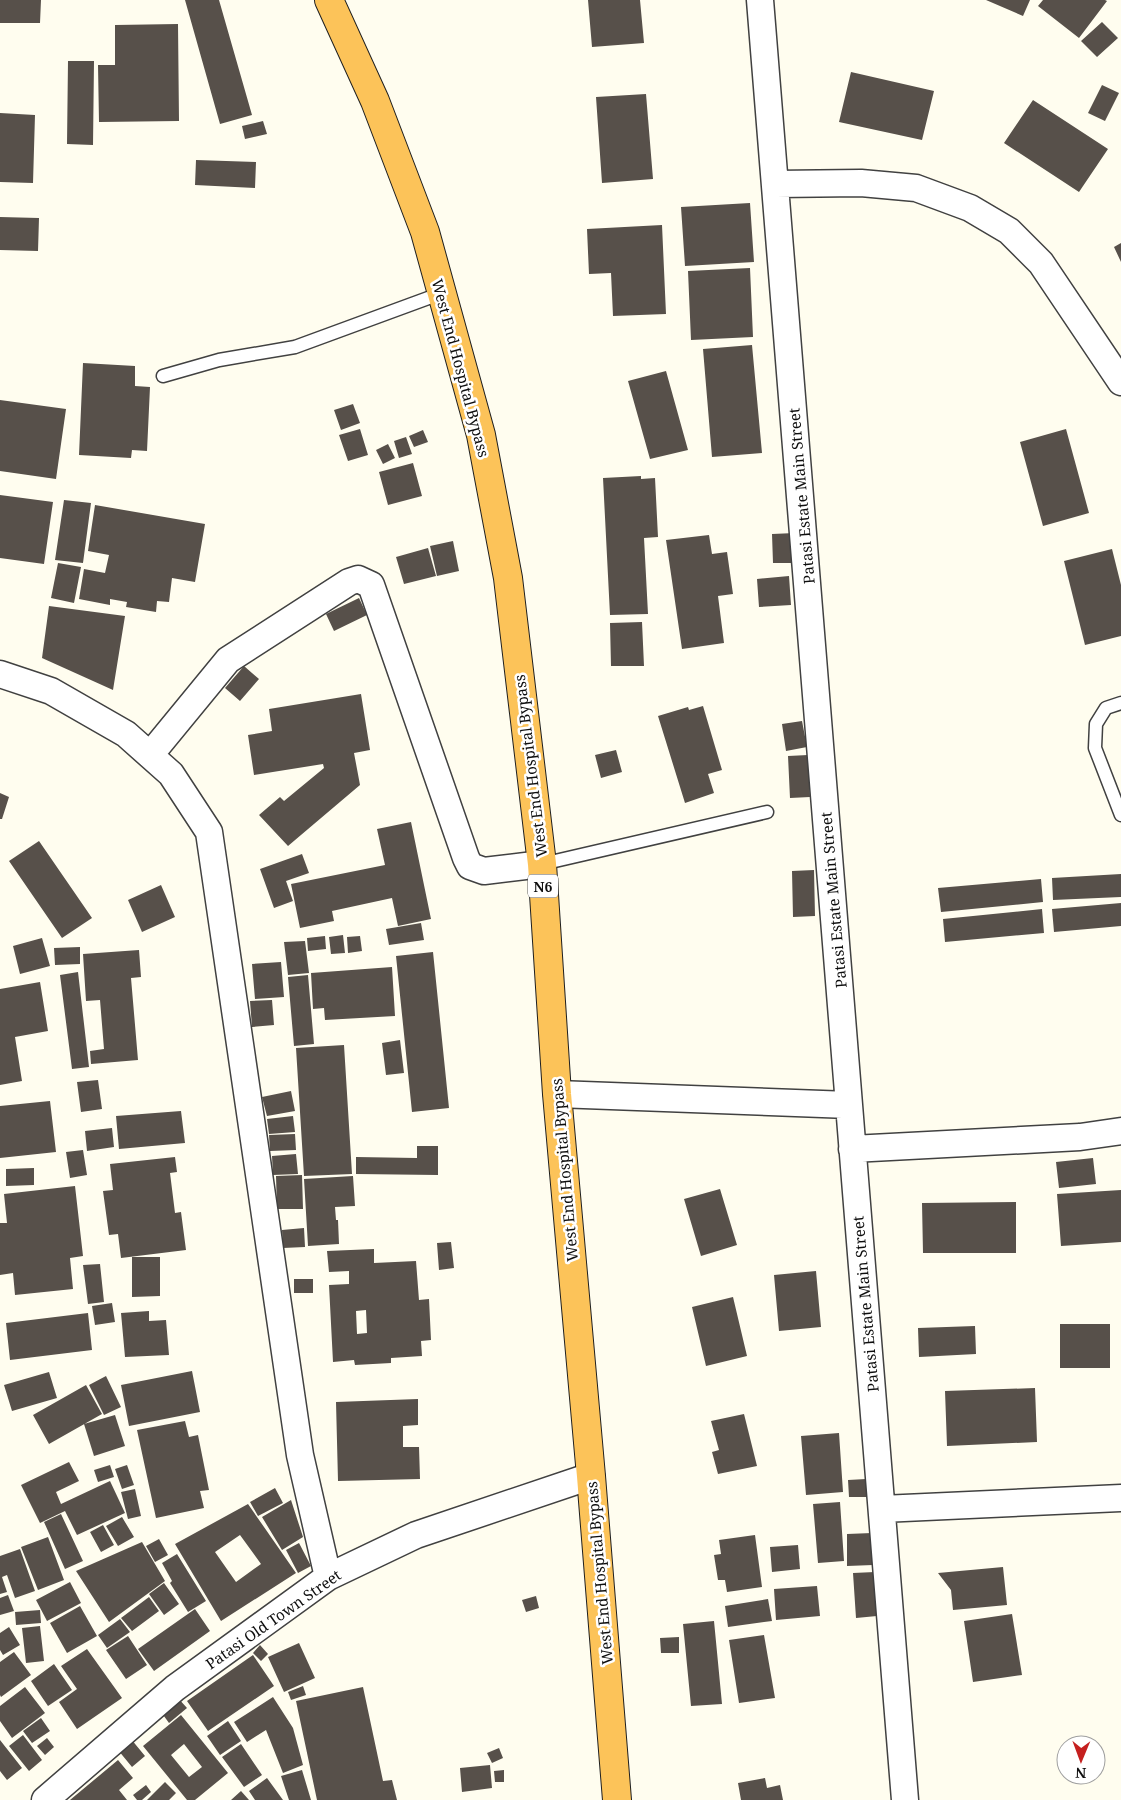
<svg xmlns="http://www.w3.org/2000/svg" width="1121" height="1800" viewBox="0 0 1121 1800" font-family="'Noto Serif',serif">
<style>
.building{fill:#57504a;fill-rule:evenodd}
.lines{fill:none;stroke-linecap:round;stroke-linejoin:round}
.service-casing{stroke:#414141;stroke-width:15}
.minor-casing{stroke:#414141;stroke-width:29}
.trunk-casing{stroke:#1f1f1f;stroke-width:30}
.service{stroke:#fff;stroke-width:12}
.minor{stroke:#fff;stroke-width:26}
.trunk{stroke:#fcc359;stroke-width:28}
.labels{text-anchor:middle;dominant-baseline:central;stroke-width:5;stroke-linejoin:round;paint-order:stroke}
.shield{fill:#fff;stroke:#565656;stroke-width:1}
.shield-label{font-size:14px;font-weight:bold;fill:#0e0e0e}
.street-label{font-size:15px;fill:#0e0e0e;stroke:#fff}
</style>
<rect width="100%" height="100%" fill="#fffdef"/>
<path class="building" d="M 0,0 L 41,0 L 40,23 L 0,23 Z
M 185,0 L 219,0 L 252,115 L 220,124 Z
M 588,0 L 640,0 L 644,43 L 592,47 Z
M 986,0 L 1030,0 L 1023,16 Z
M 1043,0 L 1105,0 L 1107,1 L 1079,38 L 1038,6 Z
M 1102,22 L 1118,38 L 1097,57 L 1081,41 Z
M 178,24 L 179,121 L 99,122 L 98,65 L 115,65 L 115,25 Z
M 68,61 L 94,61 L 93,145 L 67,144 Z
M 851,72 L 934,91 L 922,140 L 839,122 Z
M 1102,85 L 1119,93 L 1105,121 L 1088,113 Z
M 646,94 L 653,179 L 602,183 L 596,97 Z
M 1033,100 L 1108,149 L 1079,192 L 1004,143 Z
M 0,113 L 35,115 L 33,183 L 0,182 Z
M 263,121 L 267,134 L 245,139 L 242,126 Z
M 196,160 L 256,162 L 255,188 L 195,185 Z
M 750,203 L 754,262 L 685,266 L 681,207 Z
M 0,217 L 39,218 L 38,251 L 0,250 Z
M 662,225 L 666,314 L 613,316 L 611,273 L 589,274 L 587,229 Z
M 1121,243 L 1121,262 L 1114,247 Z
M 750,268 L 753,337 L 691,340 L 688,271 Z
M 752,345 L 762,453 L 712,457 L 703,349 Z
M 83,363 L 135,366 L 135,386 L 150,387 L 147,451 L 132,450 L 131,458 L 79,455 Z
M 666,371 L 688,450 L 650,459 L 628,381 Z
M 0,400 L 66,409 L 56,479 L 0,471 Z
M 353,404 L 360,423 L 341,430 L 334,410 Z
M 360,429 L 368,455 L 348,461 L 339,435 Z
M 1066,429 L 1089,513 L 1043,526 L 1020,442 Z
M 423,430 L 428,442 L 414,447 L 409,436 Z
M 406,437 L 412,454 L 399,458 L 394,441 Z
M 388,444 L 395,458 L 383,464 L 376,450 Z
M 413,463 L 422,496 L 388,505 L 379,472 Z
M 641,476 L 641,479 L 655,478 L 658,537 L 644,538 L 648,614 L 610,615 L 603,478 Z
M 0,495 L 53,502 L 44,564 L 0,558 Z
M 64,500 L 91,503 L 83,563 L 55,560 Z
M 95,505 L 205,524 L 195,582 L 172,578 L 169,602 L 157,601 L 156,612 L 126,607 L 127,602 L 110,599 L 110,605 L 79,599 L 84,569 L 105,573 L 109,555 L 88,551 Z
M 795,533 L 795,563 L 773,563 L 772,534 Z
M 709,535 L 712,554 L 727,552 L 733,594 L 718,596 L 724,643 L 682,649 L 666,540 Z
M 453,541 L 459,571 L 437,576 L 430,546 Z
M 428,548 L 436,576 L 404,584 L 396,557 Z
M 1112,549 L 1121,585 L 1121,636 L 1085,645 L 1064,561 Z
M 58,563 L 81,567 L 74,603 L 51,598 Z
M 789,576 L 791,605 L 759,607 L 757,579 Z
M 359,598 L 367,615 L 334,631 L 326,614 Z
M 49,606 L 125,616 L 113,690 L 42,658 Z
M 642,622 L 644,666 L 611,666 L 610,623 Z
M 244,666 L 259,679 L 240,701 L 225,688 Z
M 361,694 L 370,750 L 354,753 L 360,785 L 288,846 L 259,815 L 280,797 L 284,801 L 324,768 L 323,764 L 254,775 L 248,735 L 272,731 L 269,709 Z
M 703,706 L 722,770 L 708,774 L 714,793 L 685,803 L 658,716 L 688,707 L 689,710 Z
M 802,721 L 807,747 L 786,751 L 782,724 Z
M 616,750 L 622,772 L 601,778 L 595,755 Z
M 808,755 L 810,797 L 790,798 L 788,756 Z
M 0,793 L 9,797 L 2,819 L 0,819 Z
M 411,822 L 431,919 L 398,926 L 392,898 L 332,911 L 334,921 L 300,928 L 291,884 L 385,865 L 377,829 Z
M 39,841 L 92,918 L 62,938 L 9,861 Z
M 302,854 L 309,873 L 286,881 L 293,901 L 274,908 L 260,869 Z
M 814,870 L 815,916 L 793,917 L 792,871 Z
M 1121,874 L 1121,897 L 1053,900 L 1052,878 Z
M 1041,879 L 1043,902 L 941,912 L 938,888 Z
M 161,885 L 175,917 L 142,932 L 128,900 Z
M 1121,903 L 1121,926 L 1054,932 L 1052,909 Z
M 1042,909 L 1044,933 L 945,942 L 943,919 Z
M 421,923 L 424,940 L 389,945 L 386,929 Z
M 343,935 L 345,953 L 331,954 L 329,937 Z
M 325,936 L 326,949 L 308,951 L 307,938 Z
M 360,936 L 362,951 L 348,953 L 347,937 Z
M 42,938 L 50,966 L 20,974 L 13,946 Z
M 305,941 L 309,973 L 288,975 L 284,942 Z
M 80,947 L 80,964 L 55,965 L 54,948 Z
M 139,950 L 141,977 L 131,978 L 138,1060 L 91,1064 L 90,1051 L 104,1049 L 100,1000 L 86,1001 L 83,954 Z
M 433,952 L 449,1108 L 412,1112 L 396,956 Z
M 281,962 L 284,997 L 255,999 L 252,964 Z
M 392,967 L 395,1016 L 325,1020 L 324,1008 L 313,1009 L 311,973 Z
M 78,972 L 89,1067 L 72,1069 L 60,975 Z
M 308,975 L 314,1044 L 294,1046 L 288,977 Z
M 40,982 L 48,1031 L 15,1037 L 22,1081 L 0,1085 L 0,989 Z
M 272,1000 L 274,1025 L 252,1027 L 250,1001 Z
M 400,1040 L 404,1073 L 386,1075 L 382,1043 Z
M 344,1045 L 352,1174 L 304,1176 L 296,1048 Z
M 98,1080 L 102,1109 L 81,1112 L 77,1082 Z
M 291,1091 L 295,1111 L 267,1116 L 262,1097 Z
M 50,1101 L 56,1152 L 0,1158 L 0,1106 Z
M 181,1111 L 185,1143 L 119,1149 L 116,1116 Z
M 293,1116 L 295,1132 L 269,1134 L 267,1119 Z
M 112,1128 L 114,1147 L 87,1151 L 85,1131 Z
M 295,1134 L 296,1150 L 270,1151 L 269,1135 Z
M 417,1146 L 438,1146 L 438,1175 L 356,1174 L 356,1157 L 417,1158 Z
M 83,1150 L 87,1175 L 70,1178 L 66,1152 Z
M 296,1154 L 298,1174 L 273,1175 L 272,1156 Z
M 175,1157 L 177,1172 L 170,1173 L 175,1213 L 181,1212 L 186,1250 L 121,1258 L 118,1234 L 109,1235 L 103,1191 L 113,1190 L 110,1164 Z
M 1093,1158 L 1096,1184 L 1059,1188 L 1056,1162 Z
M 34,1168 L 34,1185 L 6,1186 L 6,1169 Z
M 302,1175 L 303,1209 L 277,1209 L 276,1176 Z
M 353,1176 L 355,1206 L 335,1207 L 336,1220 L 338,1220 L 339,1244 L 308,1246 L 304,1179 Z
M 75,1186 L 83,1256 L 70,1258 L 73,1289 L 15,1295 L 13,1273 L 0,1275 L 0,1223 L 7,1223 L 4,1194 Z
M 720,1189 L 737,1245 L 701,1256 L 684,1199 Z
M 1121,1190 L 1121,1242 L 1061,1246 L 1057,1194 Z
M 1016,1202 L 1016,1253 L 923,1253 L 922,1203 Z
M 304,1228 L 305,1247 L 283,1248 L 282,1230 Z
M 451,1242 L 454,1268 L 439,1270 L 437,1243 Z
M 374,1249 L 374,1263 L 416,1261 L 419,1300 L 429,1299 L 431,1340 L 421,1341 L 422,1356 L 391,1358 L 391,1363 L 355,1365 L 354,1360 L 333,1362 L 329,1285 L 349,1284 L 349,1271 L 329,1272 L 327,1251 ZM 366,1310 L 367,1333 L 357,1334 L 356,1311 Z
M 132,1257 L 160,1257 L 160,1296 L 132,1297 Z
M 100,1264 L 104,1302 L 88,1304 L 83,1265 Z
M 816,1271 L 821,1327 L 779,1331 L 774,1275 Z
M 294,1279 L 313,1279 L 313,1293 L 294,1293 Z
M 733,1297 L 747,1356 L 706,1366 L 692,1307 Z
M 112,1303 L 115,1322 L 95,1325 L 92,1306 Z
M 149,1311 L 149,1321 L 166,1320 L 169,1355 L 125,1357 L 121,1313 Z
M 88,1313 L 92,1350 L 10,1360 L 6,1323 Z
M 1060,1324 L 1110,1324 L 1110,1368 L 1060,1368 Z
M 975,1326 L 976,1354 L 919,1357 L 918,1328 Z
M 192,1371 L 200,1412 L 129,1426 L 121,1385 Z
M 49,1372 L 57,1398 L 12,1411 L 4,1385 Z
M 106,1376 L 121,1407 L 104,1415 L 89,1385 Z
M 86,1385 L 102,1414 L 49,1444 L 33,1415 Z
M 1035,1388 L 1037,1442 L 947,1446 L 945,1391 Z
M 418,1399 L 418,1425 L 403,1426 L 403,1447 L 419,1447 L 420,1479 L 338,1481 L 336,1402 Z
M 744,1414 L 757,1466 L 718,1474 L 712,1452 L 719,1450 L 711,1421 Z
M 115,1415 L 125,1446 L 94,1456 L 84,1424 Z
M 185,1421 L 189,1437 L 198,1435 L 209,1490 L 200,1491 L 204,1508 L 156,1518 L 137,1430 Z
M 839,1433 L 843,1492 L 806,1495 L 801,1436 Z
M 69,1462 L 79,1481 L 56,1492 L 61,1504 L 110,1481 L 125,1513 L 77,1535 L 65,1511 L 40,1523 L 21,1485 Z
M 110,1465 L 114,1477 L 98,1482 L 94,1470 Z
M 127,1465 L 134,1485 L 122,1489 L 115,1469 Z
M 866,1479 L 866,1497 L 849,1497 L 848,1480 Z
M 275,1488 L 283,1503 L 258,1516 L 250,1502 Z
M 135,1489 L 141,1516 L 128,1519 L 121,1492 Z
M 291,1500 L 303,1537 L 282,1550 L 262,1517 Z
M 840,1502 L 844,1561 L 818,1563 L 813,1504 Z
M 248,1504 L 296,1573 L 221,1621 L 175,1544 ZM 240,1535 L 261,1564 L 236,1582 L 215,1552 Z
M 61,1514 L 83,1561 L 65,1569 L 44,1522 Z
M 122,1517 L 134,1537 L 118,1546 L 106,1526 Z
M 103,1525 L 114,1545 L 101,1552 L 90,1532 Z
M 872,1533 L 873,1565 L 847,1566 L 847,1534 Z
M 755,1535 L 762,1587 L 727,1592 L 725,1580 L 718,1580 L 714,1555 L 721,1554 L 719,1540 Z
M 48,1537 L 64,1580 L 38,1590 L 21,1547 Z
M 159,1539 L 168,1555 L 155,1562 L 146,1546 Z
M 142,1542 L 165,1581 L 109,1622 L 76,1571 Z
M 299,1543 L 311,1566 L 298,1573 L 286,1550 Z
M 798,1545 L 800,1569 L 772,1572 L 770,1547 Z
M 20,1549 L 35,1591 L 15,1598 L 7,1575 L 2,1577 L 7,1592 L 0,1594 L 0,1556 Z
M 177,1554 L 206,1601 L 188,1612 L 170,1583 L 172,1581 L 162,1563 Z
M 1003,1567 L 1007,1605 L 953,1610 L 951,1590 L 938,1573 Z
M 875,1572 L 877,1616 L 856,1618 L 853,1573 Z
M 70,1582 L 81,1603 L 47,1621 L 36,1600 Z
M 164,1583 L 179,1604 L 164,1615 L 149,1594 Z
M 817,1586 L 820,1616 L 776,1620 L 774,1589 Z
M 8,1595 L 14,1611 L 0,1615 L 0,1598 Z
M 536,1596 L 539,1608 L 526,1612 L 522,1600 Z
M 149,1597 L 159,1611 L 132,1631 L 121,1618 Z
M 768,1599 L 772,1621 L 728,1627 L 725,1606 Z
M 80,1606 L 97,1636 L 67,1653 L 50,1623 Z
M 195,1609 L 210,1631 L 154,1671 L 138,1649 Z
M 40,1610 L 41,1623 L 16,1625 L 15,1612 Z
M 1012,1614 L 1022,1675 L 973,1682 L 964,1621 Z
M 120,1619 L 130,1632 L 107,1648 L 98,1635 Z
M 714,1621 L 722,1704 L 691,1706 L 683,1624 Z
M 40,1626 L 44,1661 L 26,1663 L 22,1628 Z
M 9,1627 L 20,1645 L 3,1655 L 0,1650 L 0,1633 Z
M 764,1635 L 775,1698 L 739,1703 L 729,1640 Z
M 128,1636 L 147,1665 L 126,1679 L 106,1650 Z
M 679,1637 L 679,1653 L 661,1653 L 660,1638 Z
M 299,1643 L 315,1678 L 284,1692 L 268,1657 Z
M 260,1645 L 268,1654 L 261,1661 L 253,1653 Z
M 87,1649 L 122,1698 L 77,1729 L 59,1702 L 77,1689 L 61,1666 Z
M 14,1652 L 31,1675 L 1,1697 L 0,1695 L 0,1662 Z
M 253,1655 L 274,1686 L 208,1731 L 187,1701 Z
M 54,1664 L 72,1690 L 48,1706 L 31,1681 Z
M 303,1686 L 306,1695 L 291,1700 L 288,1692 Z
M 25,1687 L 45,1713 L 12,1738 L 0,1721 L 0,1706 Z
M 363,1687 L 383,1781 L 392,1780 L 397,1800 L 317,1800 L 296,1701 Z
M 273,1697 L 293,1728 L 303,1765 L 283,1773 L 266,1730 L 247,1742 L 234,1722 Z
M 178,1698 L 187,1708 L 169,1723 L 161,1712 Z
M 181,1715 L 228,1773 L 195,1800 L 187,1800 L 143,1746 ZM 184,1744 L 202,1767 L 189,1777 L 171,1755 Z
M 41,1718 L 50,1731 L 32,1743 L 23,1731 Z
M 228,1721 L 241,1741 L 220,1755 L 207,1736 Z
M 23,1735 L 42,1760 L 29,1771 L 9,1746 Z
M 47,1738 L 54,1747 L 45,1755 L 37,1746 Z
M 131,1739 L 145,1756 L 132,1767 L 118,1750 Z
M 0,1740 L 22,1768 L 7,1780 L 0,1771 Z
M 241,1744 L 262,1775 L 244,1787 L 222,1757 Z
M 499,1748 L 503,1758 L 492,1763 L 487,1753 Z
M 118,1760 L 133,1778 L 119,1790 L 127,1800 L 70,1800 Z
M 490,1765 L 492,1788 L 462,1792 L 460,1768 Z
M 302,1770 L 311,1800 L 289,1800 L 281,1776 Z
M 504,1770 L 504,1782 L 495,1782 L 494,1771 Z
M 267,1778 L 283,1800 L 255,1800 L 249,1791 Z
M 765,1778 L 767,1788 L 780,1785 L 783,1800 L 741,1800 L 738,1783 Z
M 165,1782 L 176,1793 L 169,1800 L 147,1800 Z
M 146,1785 L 151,1792 L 142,1800 L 137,1800 L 133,1795 Z
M 241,1791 L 249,1800 L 231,1800 Z"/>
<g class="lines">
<g class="service-casing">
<path id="service" d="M 163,376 L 219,360 L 295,347 L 442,293
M 1121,703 L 1106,708 L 1096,724 L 1095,748 L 1121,815
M 542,864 L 767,812"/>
</g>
<g class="minor-casing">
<path id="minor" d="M 760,0 L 905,1800
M 776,184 L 861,183 L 916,188 L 970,208 L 1009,231 L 1041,263 L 1121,382
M 0,674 L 51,691 L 126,734 L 171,774 L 209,832 L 300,1455 L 328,1577
M 150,755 L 228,660 L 349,582 L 358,579 L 371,585 L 466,858 L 470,866 L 484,871 L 542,864
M 557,1094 L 849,1105
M 852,1149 L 1080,1137 L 1121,1131
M 882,1509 L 1121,1498
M 45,1800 L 175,1688 L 328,1577 L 416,1535 L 591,1476"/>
</g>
<g class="trunk-casing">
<path id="trunk" d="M 329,0 L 375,101 L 425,232 L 481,435 L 508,578 L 542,864 L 557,1094 L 591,1476 L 617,1800"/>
</g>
<use href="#service" class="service"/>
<use href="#minor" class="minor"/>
<use href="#trunk" class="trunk"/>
</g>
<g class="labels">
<rect class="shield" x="528" y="874.5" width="30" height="23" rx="4"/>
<g class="shield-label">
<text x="543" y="886">N6</text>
</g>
<g class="street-label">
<text transform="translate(461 368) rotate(75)">West End Hospital Bypass</text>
<text transform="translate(801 496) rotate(-95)">Patasi Estate Main Street</text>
<text transform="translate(530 766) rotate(-97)">West End Hospital Bypass</text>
<text transform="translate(833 900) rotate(-95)">Patasi Estate Main Street</text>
<text transform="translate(564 1170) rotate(-95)">West End Hospital Bypass</text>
<text transform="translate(865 1304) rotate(-95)">Patasi Estate Main Street</text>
<text transform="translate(599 1573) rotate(-95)">West End Hospital Bypass</text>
<text transform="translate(273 1619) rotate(-35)">Patasi Old Town Street</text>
</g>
</g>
<g transform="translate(1081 1760) rotate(181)"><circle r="24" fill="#ffffff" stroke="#9f9f9f"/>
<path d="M0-4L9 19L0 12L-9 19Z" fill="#c5201f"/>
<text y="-8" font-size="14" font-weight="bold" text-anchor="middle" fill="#0e0e0e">N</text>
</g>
</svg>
